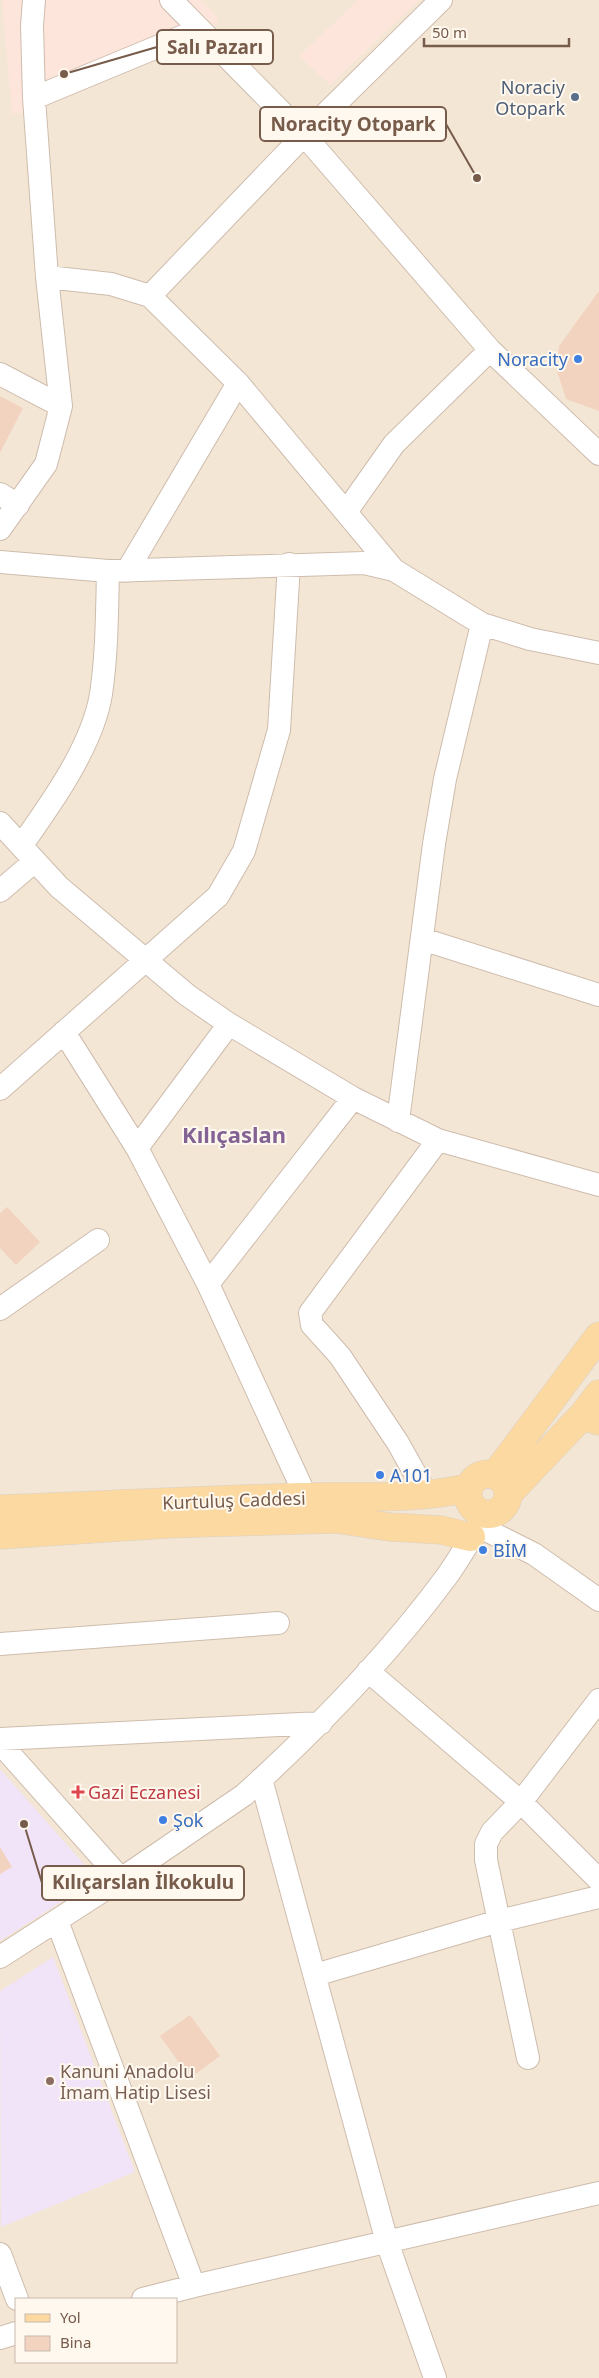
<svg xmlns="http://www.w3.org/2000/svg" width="599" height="2378" viewBox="0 0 599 2378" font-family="'Noto Sans',sans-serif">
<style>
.residential{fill:#f4e6d5;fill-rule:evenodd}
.commercial{fill:#fde5db}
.education{fill:#f1e4f9}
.building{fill:#f2d3bf}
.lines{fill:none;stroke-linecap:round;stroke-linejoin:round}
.minor-casing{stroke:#cebcad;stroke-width:24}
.major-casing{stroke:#d9d1cd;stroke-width:29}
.minor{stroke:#fff;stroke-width:22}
.major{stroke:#fbd9a0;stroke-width:28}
.service-dot{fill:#5c6f8a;stroke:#fff8ee;stroke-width:2}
.shop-dot{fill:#3f7fe0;stroke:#fff8ee;stroke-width:2}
.health-dot{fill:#e0444e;stroke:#fff8ee;stroke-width:2}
.education-dot{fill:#8d6e63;stroke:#fff8ee;stroke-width:2}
.labels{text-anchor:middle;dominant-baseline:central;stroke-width:4;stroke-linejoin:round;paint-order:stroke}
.service-label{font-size:18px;fill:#4e5e75;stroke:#fff8ee;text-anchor:end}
.shop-label{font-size:18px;fill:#366cbe;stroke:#fff8ee;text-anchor:start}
.street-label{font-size:18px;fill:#775b4b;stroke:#fff8ee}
.health-label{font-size:18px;fill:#be3a42;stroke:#fff8ee;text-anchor:start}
.education-label{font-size:18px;fill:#785e54;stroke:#fff8ee;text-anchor:start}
.district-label{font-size:22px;font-weight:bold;fill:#836393;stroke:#fff8ee}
.leader{fill:none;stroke:#775b4b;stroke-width:2}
.callout-dot{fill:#775b4b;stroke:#fff8ee;stroke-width:2}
.callout{fill:#fff8ee;stroke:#775b4b;stroke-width:2}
.callout-label{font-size:19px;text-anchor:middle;font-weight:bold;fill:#775b4b}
</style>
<rect width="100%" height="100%" fill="#fcf4e7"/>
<path class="residential" d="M 0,0 L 599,0 L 599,2378 L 0,2378 ZM 16,2299 L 176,2299 L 176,2362 L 16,2362 Z"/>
<path class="commercial" d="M 2,0 L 201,0 L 219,19 L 206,37 L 35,111 L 12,114 Z
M 358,0 L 419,0 L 330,85 L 299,56 Z"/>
<path class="education" d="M 0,1769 L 97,1879 L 0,1941 Z
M 53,1957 L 135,2172 L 1,2227 L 0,1991 Z"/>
<path class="building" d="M 599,291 L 599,411 L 566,399 L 557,371 L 559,346 Z
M 0,396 L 23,408 L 0,453 Z
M 7,1207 L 40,1242 L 16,1265 L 0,1248 L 0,1213 Z
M 0,1847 L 12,1867 L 0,1874 Z
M 190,2015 L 220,2056 L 190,2078 L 160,2036 Z"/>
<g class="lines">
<g class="minor-casing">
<path id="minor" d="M 171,0 L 304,135 L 490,350 L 599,454
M 34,98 L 198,30
M 47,277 L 111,284 L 150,296 L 238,383 L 394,570
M 150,296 L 304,135 L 441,0
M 0,374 L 61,406
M 0,494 L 18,505
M 346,512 L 394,444 L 490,350
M 0,529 L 46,464 L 61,406 L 47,277 L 34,98 L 32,26 L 34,0
M 0,562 L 108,571 L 364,563 L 394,570 L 482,624 L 530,639 L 599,653
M 127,571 L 238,383
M 0,823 L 59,887 L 187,995 L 229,1024 L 353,1098 L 438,1140 L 599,1185
M 21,846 C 51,804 93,745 101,694 C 107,654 107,612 108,571
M 0,891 L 35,861
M 422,939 L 599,995
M 64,1032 L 137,1148 L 208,1284 L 306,1497
M 0,1089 L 218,896 L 244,851 L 279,730 L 289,564
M 398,1121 L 434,844 L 445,779 L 482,624
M 137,1148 L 229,1024
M 208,1284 L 353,1098
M 0,1309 L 98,1240
M 427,1495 L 398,1443 L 340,1356 L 312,1325 L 310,1313 L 438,1140
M 478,1526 L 534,1554 L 599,1600
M 0,1644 L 278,1623
M 368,1671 L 521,1802 L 599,1880
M 0,1739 L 321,1723
M 0,1743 L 121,1879
M 261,1779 L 387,2242 L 435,2378
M 57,1921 L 194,2286
M 0,1957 L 121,1879 L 244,1795 C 318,1728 388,1656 447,1576 C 461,1557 472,1535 486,1515
M 315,1975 L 499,1921 L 599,1897
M 528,2058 L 486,1860 L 486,1844 L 492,1832 L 521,1802 L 599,1700
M 0,2254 L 17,2299
M 143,2299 L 194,2286 L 599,2193
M 0,2338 L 16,2333"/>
</g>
<g class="major-casing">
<path id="major" d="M 582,1416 L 599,1394
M468 1494a20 20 0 1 1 40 0a20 20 0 1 1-40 0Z
M 495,1475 L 599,1336
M 508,1494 L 582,1416 L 599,1421
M 0,1509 C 101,1505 203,1500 305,1497 C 359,1496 414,1500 468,1488
M 0,1535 L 167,1524 L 336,1519 L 389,1527 L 441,1530 L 471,1537"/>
</g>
<use href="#minor" class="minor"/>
<use href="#major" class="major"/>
</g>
<circle class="service-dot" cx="575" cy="97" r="5"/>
<g class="shop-dot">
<circle cx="578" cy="359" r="5"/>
<circle cx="380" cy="1475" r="5"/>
<circle cx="483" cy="1550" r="5"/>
<circle cx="163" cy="1820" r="5"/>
</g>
<path class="health-dot" d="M75.5 1784.5h5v5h5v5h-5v5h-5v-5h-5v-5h5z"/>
<circle class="education-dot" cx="50" cy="2081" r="5"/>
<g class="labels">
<g class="service-label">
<text x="565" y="87">Noraciy<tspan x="565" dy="21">Otopark</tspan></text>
</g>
<g class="shop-label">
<text x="568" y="359" text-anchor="end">Noracity</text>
<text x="390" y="1475">A101</text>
<text x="493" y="1550">BİM</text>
<text x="173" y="1820">Şok</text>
</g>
<g class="street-label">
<text transform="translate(234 1500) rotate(-2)">Kurtuluş Caddesi</text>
</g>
<g class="health-label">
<text x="88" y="1792">Gazi Eczanesi</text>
</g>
<g class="education-label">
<text x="60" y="2071">Kanuni Anadolu<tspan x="60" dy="21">İmam Hatip Lisesi</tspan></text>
</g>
<g class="district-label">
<text x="234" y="1134">Kılıçaslan</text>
</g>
</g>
<path class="leader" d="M64 74L157 47M477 178L446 124M24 1824L42 1883"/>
<g class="callout-dot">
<circle cx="64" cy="74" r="5"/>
<circle cx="477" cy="178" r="5"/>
<circle cx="24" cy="1824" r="5"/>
</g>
<g class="callout">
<rect x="157" y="30" width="116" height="34" rx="5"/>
<rect x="260" y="107" width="186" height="34" rx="5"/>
<rect x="42" y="1866" width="202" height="34" rx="5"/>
</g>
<g class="callout-label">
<text x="215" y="54">Salı Pazarı</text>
<text x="353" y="131">Noracity Otopark</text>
<text x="143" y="1889">Kılıçarslan İlkokulu</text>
</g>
<rect x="15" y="2298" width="162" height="65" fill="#fff8ee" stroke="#c9b9ad"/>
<rect x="25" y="2314" width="25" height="8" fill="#fbd9a0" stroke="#c9b9ad"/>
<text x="60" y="2323" font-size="15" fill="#775b4b">Yol</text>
<rect x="25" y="2336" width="25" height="15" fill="#f2d3bf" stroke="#c9b9ad"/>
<text x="60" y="2348" font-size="15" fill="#775b4b">Bina</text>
<path d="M424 38v8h145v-8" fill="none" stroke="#775b4b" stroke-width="2.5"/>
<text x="432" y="38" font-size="15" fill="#775b4b" stroke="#fff8ee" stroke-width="4" paint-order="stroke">50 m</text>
</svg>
